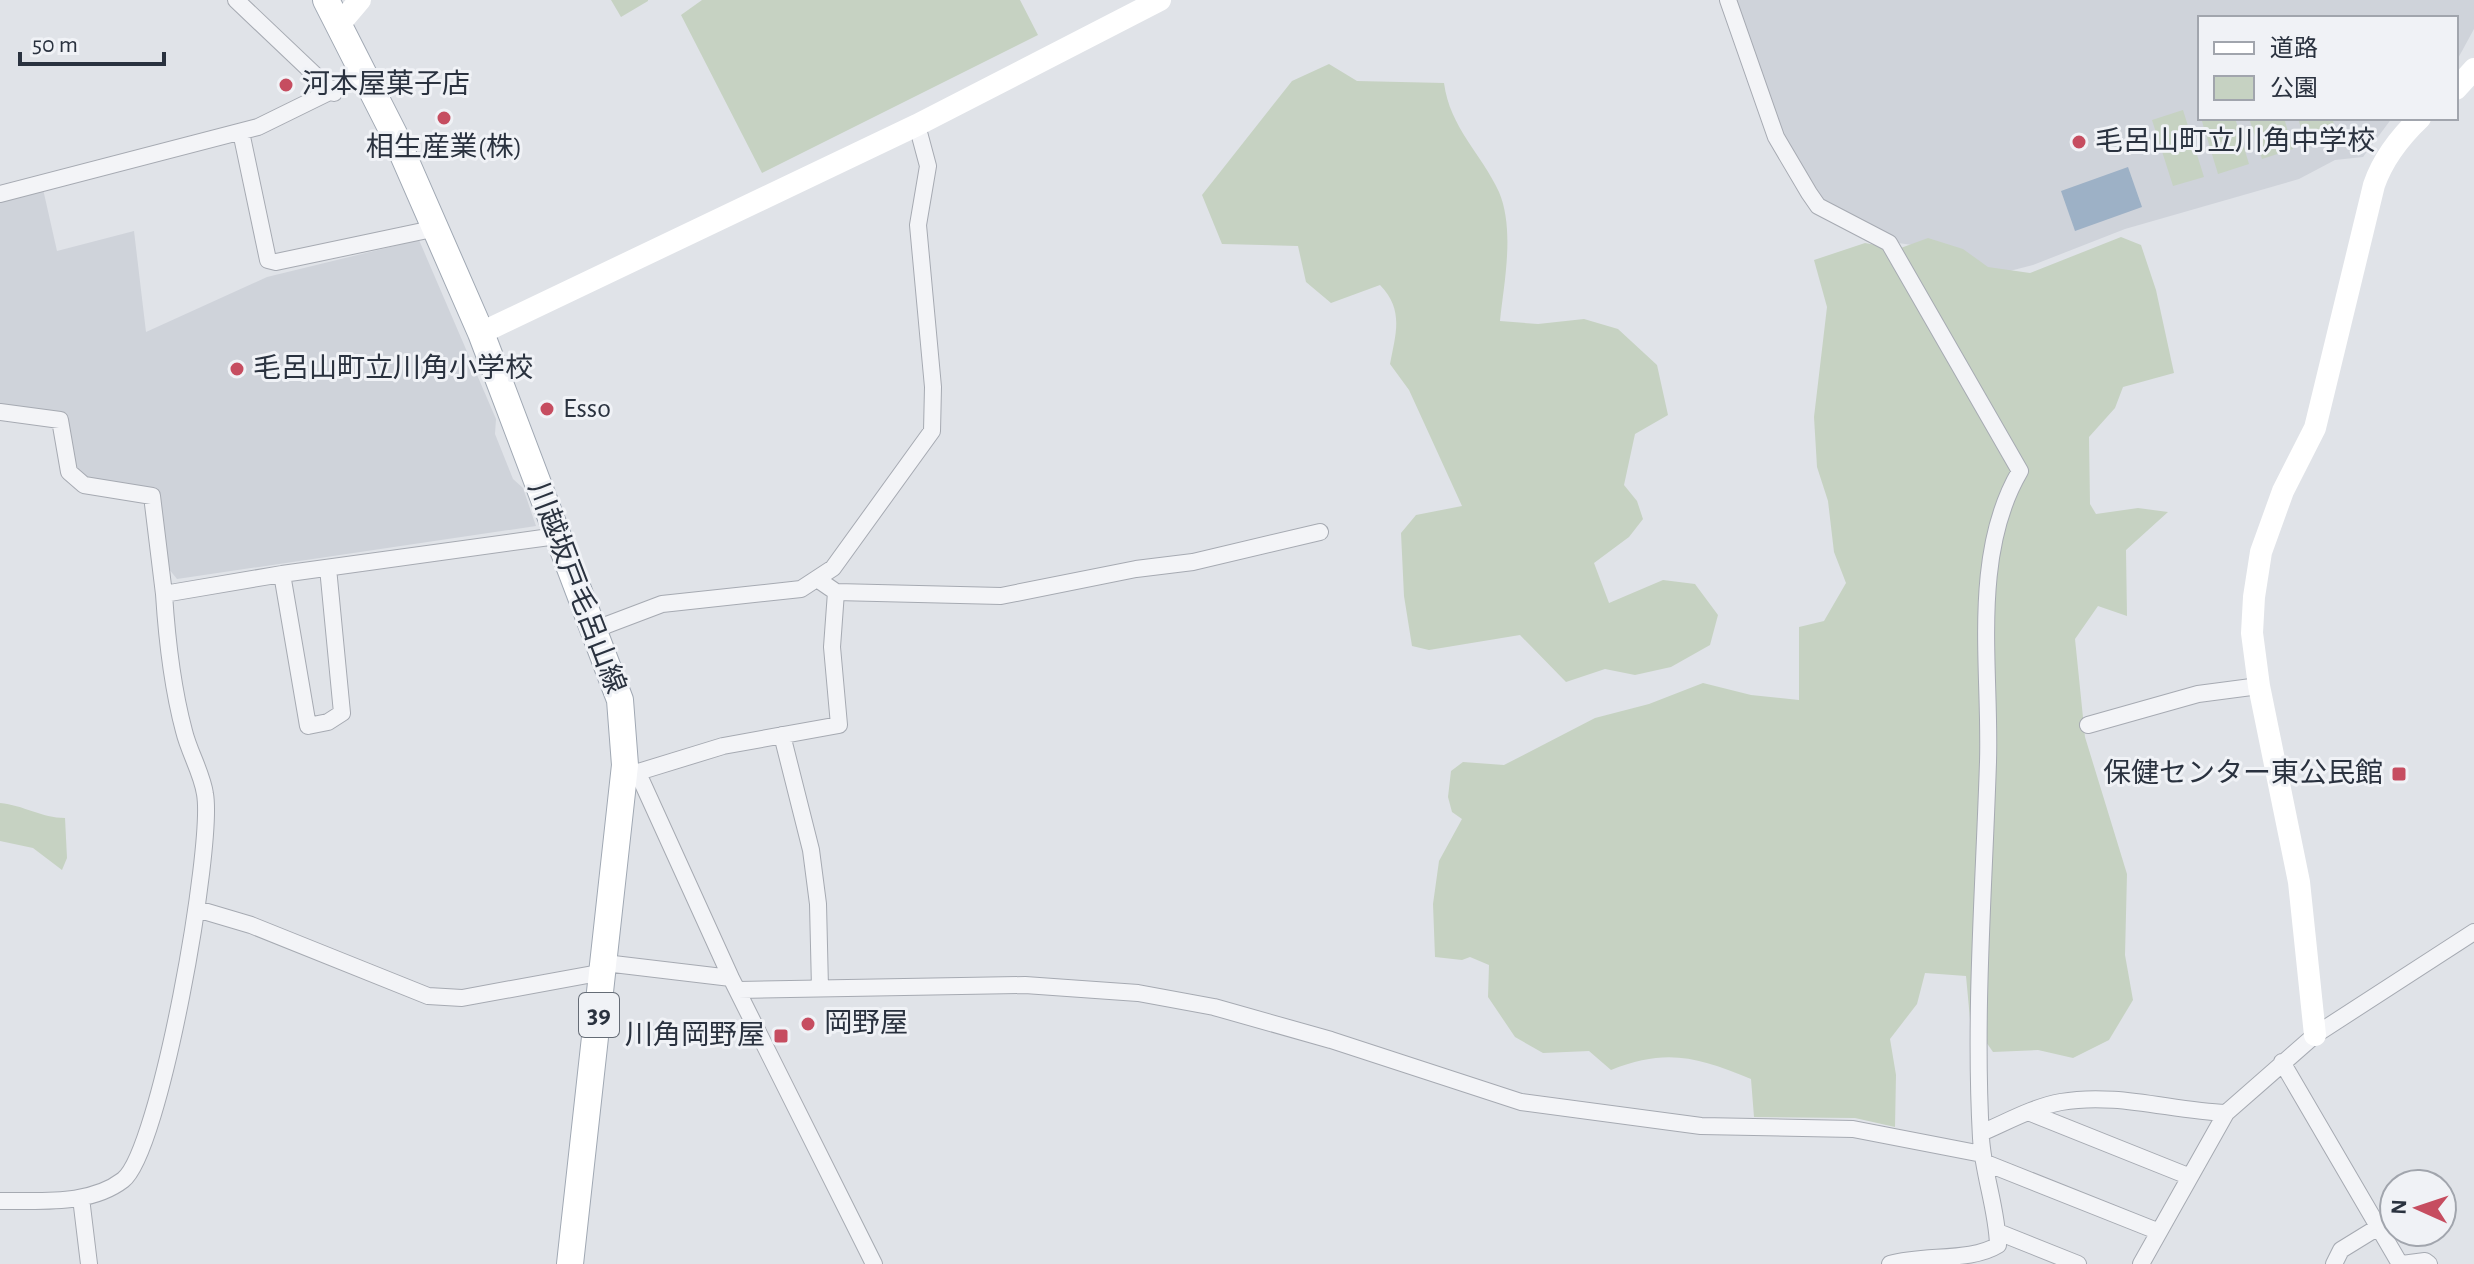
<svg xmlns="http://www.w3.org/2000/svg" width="2474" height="1264" viewBox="0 0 2474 1264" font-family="'Alegreya Sans','Noto Sans JP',sans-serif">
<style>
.built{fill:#cfd3da}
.green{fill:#c6d2c2}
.water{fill:#9db1c6}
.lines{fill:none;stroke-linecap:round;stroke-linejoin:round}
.street-casing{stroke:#a6aab2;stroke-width:18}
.primary-casing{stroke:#a0a8b3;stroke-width:28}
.street{stroke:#f3f4f7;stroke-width:16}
.secondary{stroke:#fff;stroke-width:22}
.primary{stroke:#fff;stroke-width:26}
.poi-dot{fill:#c64d60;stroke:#f0f2f6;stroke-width:3}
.labels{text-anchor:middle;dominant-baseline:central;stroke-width:6;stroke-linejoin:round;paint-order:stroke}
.shield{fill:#f0f2f6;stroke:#656c76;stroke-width:2}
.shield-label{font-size:26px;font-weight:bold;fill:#2a323f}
.poi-label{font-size:28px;fill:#2a323f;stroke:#f0f2f6;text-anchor:start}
.street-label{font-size:28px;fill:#2a323f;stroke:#f0f2f6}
</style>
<rect width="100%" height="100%" fill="#e0e3e8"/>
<path class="built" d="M 1735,0 L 2474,0 L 2474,29 L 2456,62 L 2456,18 L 2200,18 L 2200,118 L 2392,118 L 2363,157 L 2335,160 L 2299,179 L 2125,229 L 2033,265 L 1998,274 L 1955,251 L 1898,243 L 1819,197 L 1779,131 Z
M 43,189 L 57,251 L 134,231 L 146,332 L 267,277 L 419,240 L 496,419 L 495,434 L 513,479 L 523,488 L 536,526 L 177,579 L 169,569 L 157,488 L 89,482 L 74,468 L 67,413 L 0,405 L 0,198 Z"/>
<path class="green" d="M 611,0 L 648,0 L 648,1 L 621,17 Z
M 702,0 L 1020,0 L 1038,35 L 762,173 L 681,15 Z
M 1329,64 L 1357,81 L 1444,83 C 1450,128 1481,153 1499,192 C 1515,230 1504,282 1500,321 L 1538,324 L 1584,319 L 1618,329 L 1657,365 L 1668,415 L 1635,434 L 1624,485 L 1637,501 L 1643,519 L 1629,537 L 1594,563 L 1609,603 L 1663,580 L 1695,584 L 1718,615 L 1710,645 L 1671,667 L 1635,675 L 1605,669 L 1566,682 L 1520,635 L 1429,650 L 1412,646 L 1404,596 L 1401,533 L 1416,515 L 1462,506 L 1409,390 L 1390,364 C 1396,332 1404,310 1380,285 L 1331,303 L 1306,282 L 1298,246 L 1222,244 L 1202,195 L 1292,81 Z
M 2183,110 L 2204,177 L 2173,186 L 2152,120 Z
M 2201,118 L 2235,118 L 2249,164 L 2218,174 Z
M 2249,118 L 2284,118 L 2293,149 L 2262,159 Z
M 2298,118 L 2332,118 L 2338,135 L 2306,145 Z
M 2121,237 L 2141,245 L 2156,290 L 2174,373 L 2123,387 L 2115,408 L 2089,437 L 2090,504 L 2096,514 L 2138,508 L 2168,512 L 2126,550 L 2127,616 L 2098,606 L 2075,639 L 2085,737 L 2127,874 L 2125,955 L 2133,1000 L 2109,1040 L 2073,1058 L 2038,1050 L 1993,1052 L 1970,1019 L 1966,976 L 1925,973 L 1917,1004 L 1890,1039 L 1896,1075 L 1895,1127 L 1855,1118 L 1754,1117 L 1751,1079 C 1697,1057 1667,1048 1611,1070 L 1589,1051 L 1543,1053 L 1515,1037 L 1488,997 L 1489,965 L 1470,957 L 1462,960 L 1435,957 L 1433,904 L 1439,861 L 1462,819 L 1452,812 L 1448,797 L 1451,771 L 1463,762 L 1504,765 L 1595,718 L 1649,704 L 1703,683 L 1751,695 L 1799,700 L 1799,627 L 1824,621 L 1846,583 L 1834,552 L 1828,501 L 1817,467 L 1814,417 L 1827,307 L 1814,260 L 1865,243 L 1898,249 L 1928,238 L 1963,249 L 1988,267 L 2030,273 Z
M 0,803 C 23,805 42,818 65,818 L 67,858 L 62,870 L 33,848 L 0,841 Z"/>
<path class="water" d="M 2128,167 L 2142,207 L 2075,231 L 2061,191 Z"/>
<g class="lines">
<g class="street-casing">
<path id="street" d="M 236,0 L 334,93
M 1728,0 L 1776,137 L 1809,193 L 1818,206 L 1889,243 L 2020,471 C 1970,556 1991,669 1988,762 C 1984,887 1974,1013 1981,1138 C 1983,1173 1997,1209 1998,1245 C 1971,1262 1924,1254 1890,1264
M 241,132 L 268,260 L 276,262 L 437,228
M 0,194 L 258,127 L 364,75
M 0,412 L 60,420 L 69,472 L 84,485 L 152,496 L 164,594
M 282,574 L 308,726 L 328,722 L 342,713 L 328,568
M 817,579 L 836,592 L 1001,596 L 1136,569 L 1193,562 L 1320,532
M 596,629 L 662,604 L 801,589 L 833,568 L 932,431 L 933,387 L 918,225 L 928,166 L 917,125
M 2088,725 L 2198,694 L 2259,686
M 782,735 L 811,850 L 818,904 L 820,988
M 625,765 L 642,782 L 731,978 L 874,1264
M 635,773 L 723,746 L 839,725 L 832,647 L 836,592
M 197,909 L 251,925 L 428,996 L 462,998 L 604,972
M 605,963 L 731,978
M 738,990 L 1025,985 L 1138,993 L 1214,1007 L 1331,1040 L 1521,1102 L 1701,1126 L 1853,1129 L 1982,1154
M 2282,1062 L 2400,1264
M 2028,1112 L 2188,1176
M 1981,1133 C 2007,1122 2033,1107 2061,1102 C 2116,1092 2172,1111 2226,1113
M 1986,1163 L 2157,1231
M 81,1198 L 89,1264
M 0,1201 C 40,1200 89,1206 123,1180 C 160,1152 214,846 205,794 C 202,773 189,752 184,731 C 172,686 167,641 164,594 L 282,574 L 557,536
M 1998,1232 L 2078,1264
M 2141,1264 L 2226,1113 L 2315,1035 L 2474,932
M 2334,1264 L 2341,1250 L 2380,1226
M 2402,1264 L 2425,1261 L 2429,1264"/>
</g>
<g class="primary-casing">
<path id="primary" d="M 326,0 L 394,134 L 481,333 L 620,700 L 625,765 L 570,1264"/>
</g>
<use href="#street" class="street"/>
<path class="secondary" d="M 338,26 L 360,0
M 2456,89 L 2474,69
M 481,333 L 917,125 L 1160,0
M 2315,1035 L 2299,882 L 2259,686 L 2252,633 L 2254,597 L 2261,552 L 2283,491 L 2315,428 L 2374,185 C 2383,159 2400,137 2420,118"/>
<use href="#primary" class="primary"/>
</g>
<g class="poi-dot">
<circle cx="286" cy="85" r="8"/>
<circle cx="444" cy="118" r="8"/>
<circle cx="2079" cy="142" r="8"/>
<circle cx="237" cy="369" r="8"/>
<circle cx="547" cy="409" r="8"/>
<rect x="2391" y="766" width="16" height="16" rx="4"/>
<circle cx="808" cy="1024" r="8"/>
<rect x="773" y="1028" width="16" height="16" rx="4"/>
</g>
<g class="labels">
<rect class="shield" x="579" y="993" width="40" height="44" rx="6"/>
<g class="shield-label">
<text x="599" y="1015">39</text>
</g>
<g class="poi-label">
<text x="302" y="85">河本屋菓子店</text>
<text x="2095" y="142">毛呂山町立川角中学校</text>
<text x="444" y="148" text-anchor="middle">相生産業(株)</text>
<text x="253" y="369">毛呂山町立川角小学校</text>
<text x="563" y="409">Esso</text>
<text x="2383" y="774" text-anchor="end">保健センター東公民館</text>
<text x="824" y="1024">岡野屋</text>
<text x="765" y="1036" text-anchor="end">川角岡野屋</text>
</g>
<g class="street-label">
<text transform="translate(576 588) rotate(69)">川越坂戸毛呂山線</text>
</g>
</g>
<rect x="2198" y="16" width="260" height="104" fill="#f0f2f6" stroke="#a1a5ad" stroke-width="2"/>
<rect x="2214" y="42" width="40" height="12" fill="#ffffff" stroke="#a1a5ad" stroke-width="2"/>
<text x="2270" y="56" font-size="24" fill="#2a323f">道路</text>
<rect x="2214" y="76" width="40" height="24" fill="#c6d2c2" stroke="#a1a5ad" stroke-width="2"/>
<text x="2270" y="96" font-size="24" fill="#2a323f">公園</text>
<g transform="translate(2418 1208) rotate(273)"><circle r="38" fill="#f0f2f6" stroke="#a1a5ad" stroke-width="2"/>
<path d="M0-6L14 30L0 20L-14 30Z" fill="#c64d60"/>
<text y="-12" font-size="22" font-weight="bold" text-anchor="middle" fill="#2a323f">N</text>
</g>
<path d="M20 52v12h144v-12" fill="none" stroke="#2a323f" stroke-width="4"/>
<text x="32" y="52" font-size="24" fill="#2a323f" stroke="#f0f2f6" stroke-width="6" paint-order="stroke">50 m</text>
</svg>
